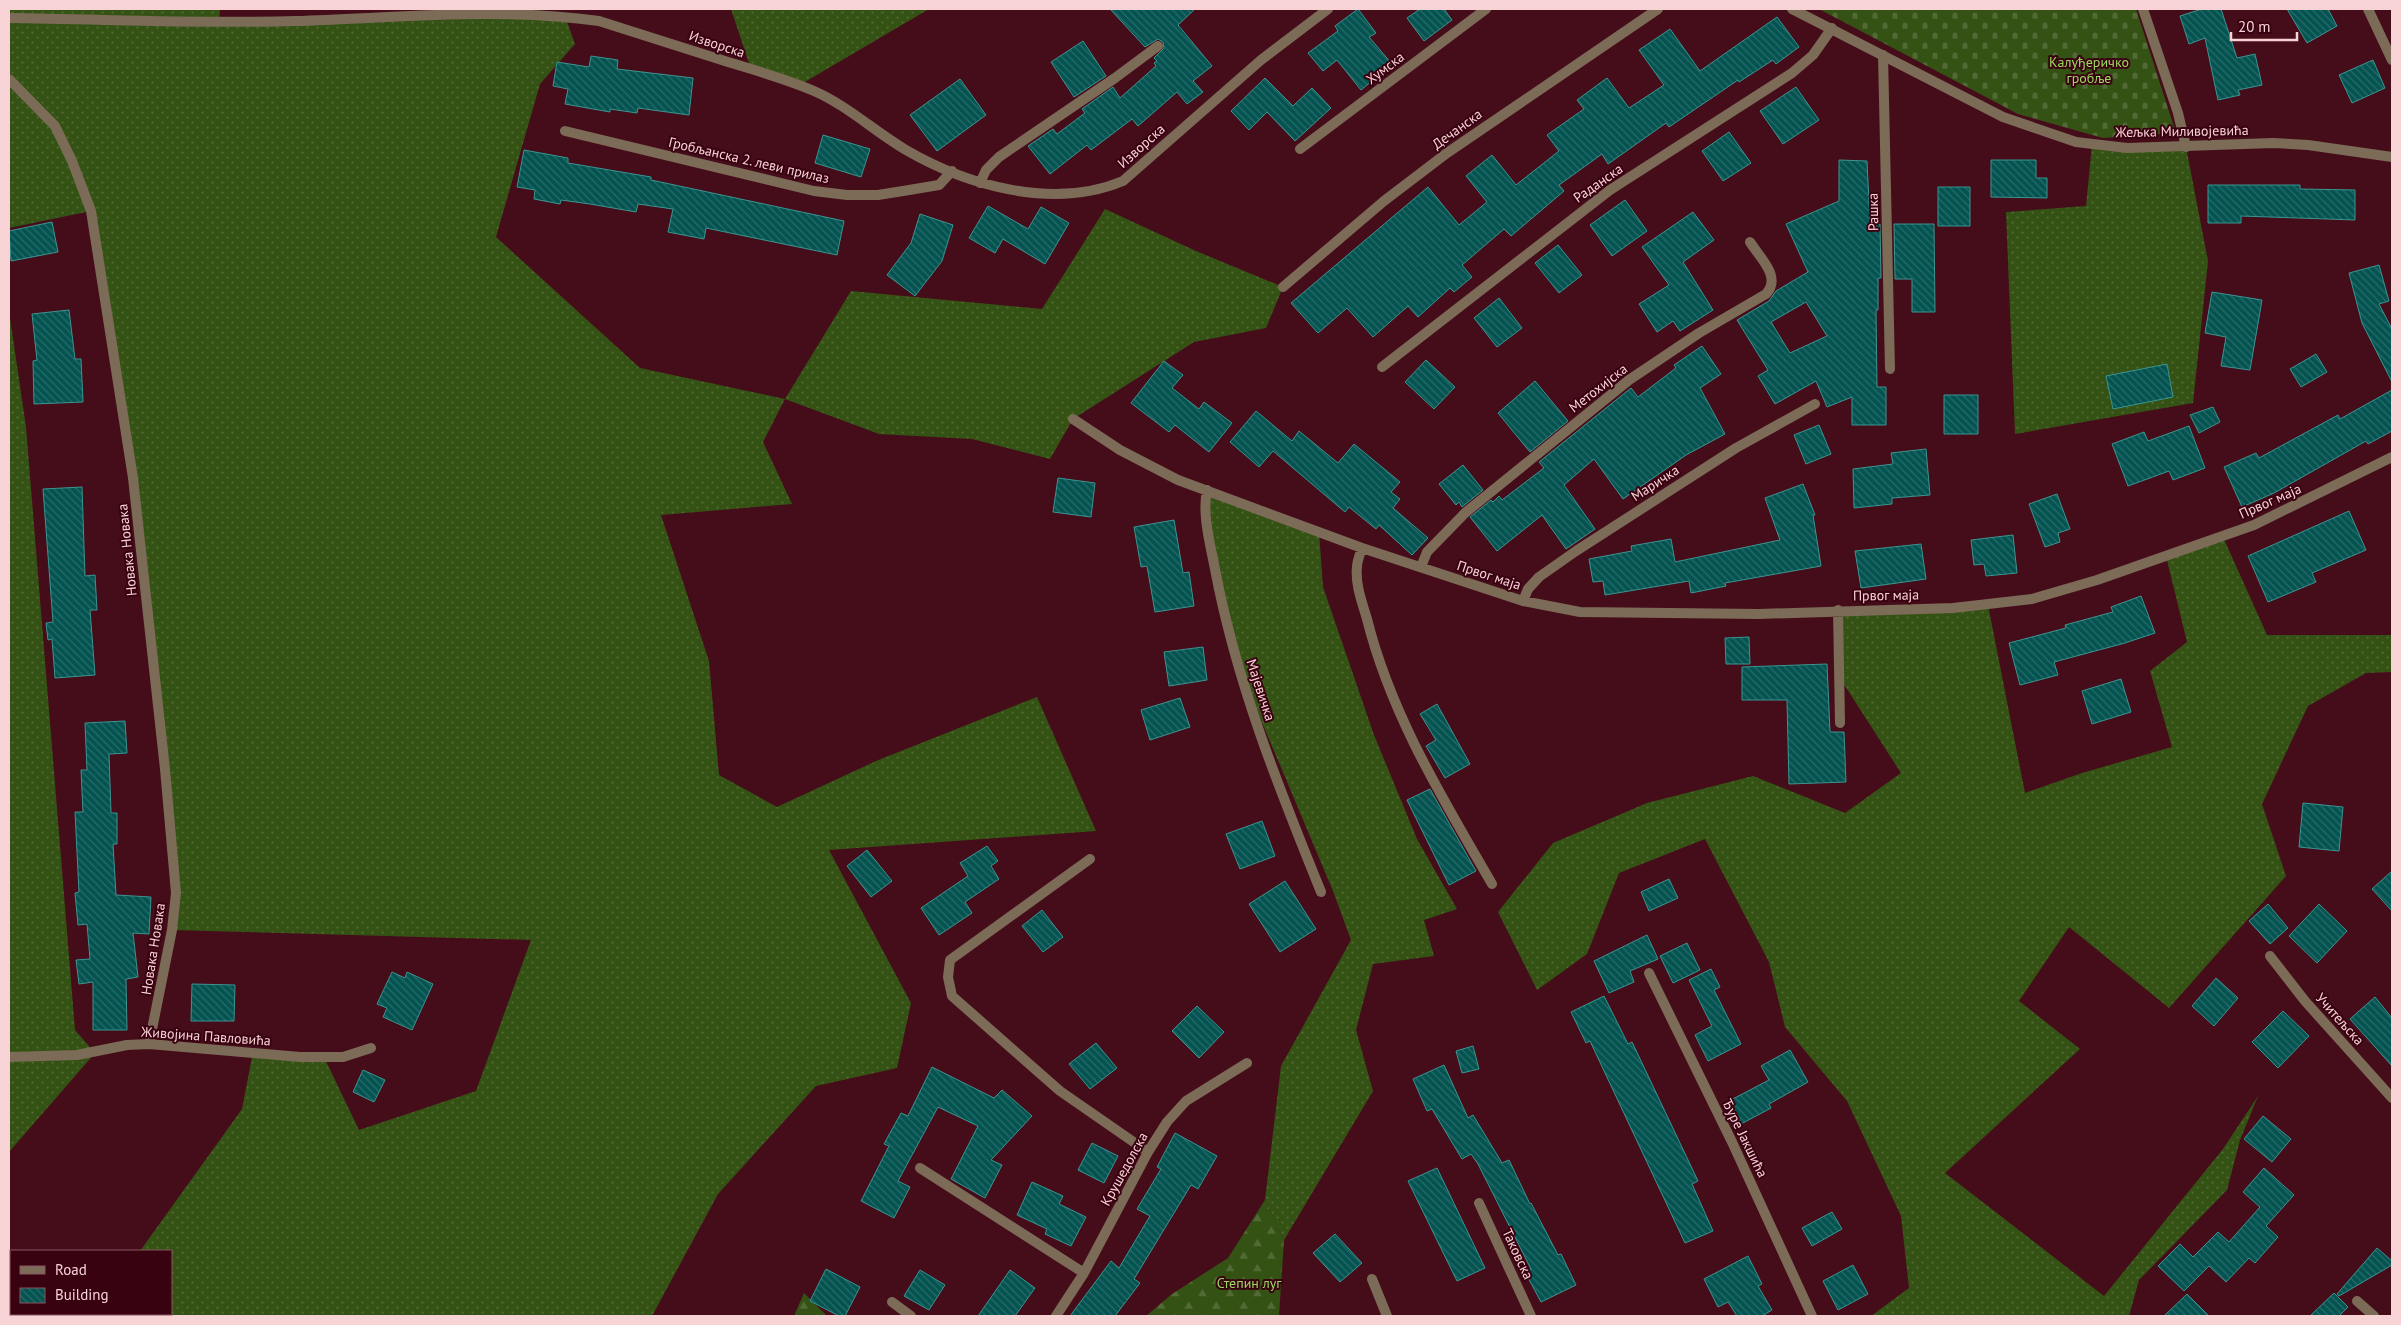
<svg xmlns="http://www.w3.org/2000/svg" width="2401" height="1325" viewBox="0 0 2401 1325" font-family="'PT Sans',sans-serif">
<style>
.grass{fill:url(#grass-dots)}
.forest{fill:url(#forest-firs)}
.cemetery{fill:url(#cemetery-stones)}
.building{fill:url(#building-back-hatch);stroke:#3b9591;fill-rule:evenodd}
.lines{fill:none;stroke-linecap:round;stroke-linejoin:round}
.minor{stroke:#7c6b56;stroke-width:10}
.tertiary{stroke:#7c6b56;stroke-width:10}
.labels{text-anchor:middle;dominant-baseline:central;stroke-width:4;stroke-linejoin:round;paint-order:stroke}
.street-label{font-size:14px;fill:#f8d3d6;stroke:#390211}
.park-label{font-size:14px;fill:#9ad85e;stroke:#390211}
</style>
<defs>
<pattern id="grass-dots" width="8" height="8" patternUnits="userSpaceOnUse" patternTransform="scale(1.25)"><rect width="8" height="8" fill="#345214"/><path d="M2 2h.1M6 6h.1" fill="none" stroke="#526a35" stroke-width="1.8" stroke-linecap="round"/></pattern>
<pattern id="forest-firs" width="22" height="20" patternUnits="userSpaceOnUse" patternTransform="scale(1.25)"><rect width="22" height="20" fill="#345214"/><path d="M5 1l3.5 6h-7zM16 11l3.5 6h-7z" fill="#526a35"/></pattern>
<pattern id="cemetery-stones" width="16" height="16" patternUnits="userSpaceOnUse" patternTransform="scale(1.25)"><rect width="16" height="16" fill="#345214"/><path d="M2 7V4a2 2 0 0 1 4 0v3zM10 15v-3a2 2 0 0 1 4 0v3z" fill="#526a35"/></pattern>
<pattern id="building-back-hatch" width="6" height="6" patternUnits="userSpaceOnUse" patternTransform="scale(1.25)"><rect width="6" height="6" fill="#035351"/><path d="M-1 5l2 2M0 0l6 6M5-1l2 2" fill="none" stroke="#286b69"/></pattern>
</defs>
<rect width="100%" height="100%" fill="#450d1a"/>
<path class="grass" d="M 9,9 L 220,9 L 219,22 L 565,16 L 575,44 L 540,84 L 496,237 L 640,368 L 785,399 L 851,291 L 1042,309 L 1105,209 L 1196,251 L 1283,287 L 1266,328 L 1194,342 L 1073,419 L 1050,459 L 972,439 L 879,434 L 785,399 L 763,442 L 792,504 L 661,515 L 709,661 L 719,775 L 777,807 L 876,761 L 1037,697 L 1096,831 L 829,850 L 911,1003 L 897,1068 L 816,1086 L 718,1194 L 652,1316 L 94,1316 L 96,1314 L 171,1314 L 171,1251 L 140,1251 L 242,1109 L 253,1052 L 324,1057 L 359,1130 L 476,1091 L 531,940 L 172,930 L 174,851 L 111,330 L 91,211 L 9,228 L 9,75 L 22,88 L 9,72 Z
M 731,9 L 929,9 L 798,86 L 751,69 Z
M 2092,145 L 2186,147 L 2208,261 L 2193,403 L 2015,434 L 2006,212 L 2086,206 Z
M 9,311 L 26,427 L 75,1030 L 95,1053 L 9,1152 Z
M 1207,490 L 1319,532 L 1323,587 L 1374,735 L 1417,839 L 1457,909 L 1424,920 L 1434,956 L 1373,964 L 1356,1030 L 1373,1091 L 1284,1240 L 1265,1200 L 1281,1066 L 1351,940 L 1333,891 L 1237,663 L 1213,555 Z
M 2223,537 L 2267,635 L 2392,635 L 2392,672 L 2366,673 L 2308,706 L 2262,804 L 2286,876 L 2169,1008 L 2069,927 L 2019,1001 L 2080,1049 L 1945,1173 L 2104,1296 L 2223,1149 L 2258,1096 L 2240,1140 L 2227,1190 L 2139,1280 L 2129,1316 L 1871,1316 L 1909,1288 L 1901,1216 L 1847,1101 L 1785,1027 L 1769,962 L 1705,839 L 1619,873 L 1587,954 L 1537,990 L 1498,912 L 1553,843 L 1647,803 L 1753,776 L 1845,813 L 1901,773 L 1838,675 L 1838,610 L 1988,605 L 2025,793 L 2082,773 L 2172,747 L 2150,671 L 2187,642 L 2166,556 Z"/>
<path class="forest" d="M 1265,1200 L 1284,1240 L 1279,1316 L 1146,1316 L 1172,1294 L 1228,1258 Z
M 804,1293 L 827,1316 L 794,1316 Z"/>
<path class="cemetery" d="M 1819,9 L 2136,9 L 2176,133 L 2103,138 L 2018,114 Z"/>
<path class="building" d="M 1110,9 L 1195,9 L 1178,25 L 1212,66 L 1193,81 L 1203,92 L 1187,104 L 1177,92 L 1138,126 L 1132,119 L 1091,150 L 1087,145 L 1050,174 L 1028,146 L 1053,129 L 1057,134 L 1085,113 L 1082,109 L 1113,87 L 1120,98 L 1156,66 L 1154,63 L 1157,61 L 1154,58 L 1164,48 L 1163,42 L 1158,39 L 1145,47 Z
M 1358,9 L 1376,33 L 1369,37 L 1392,64 L 1361,90 L 1337,60 L 1323,71 L 1308,53 L 1338,31 L 1335,26 Z
M 1420,9 L 1444,9 L 1452,20 L 1424,41 L 1407,18 Z
M 2202,9 L 2221,9 L 2237,58 L 2255,54 L 2262,85 L 2238,90 L 2240,95 L 2218,100 L 2205,38 L 2189,44 L 2180,16 Z
M 2287,9 L 2328,9 L 2337,26 L 2307,43 Z
M 1777,17 L 1799,47 L 1776,64 L 1773,60 L 1739,82 L 1738,80 L 1669,127 L 1666,123 L 1608,164 L 1602,154 L 1559,185 L 1564,191 L 1511,236 L 1504,229 L 1462,265 L 1472,277 L 1454,292 L 1450,288 L 1418,317 L 1408,306 L 1373,337 L 1347,308 L 1318,333 L 1291,303 L 1428,187 L 1459,225 L 1487,202 L 1466,176 L 1492,155 L 1516,185 L 1559,151 L 1547,135 L 1584,109 L 1577,100 L 1607,78 L 1629,108 L 1664,85 L 1639,50 L 1670,29 L 1700,71 Z
M 1083,41 L 1106,76 L 1074,97 L 1051,62 Z
M 591,56 L 618,60 L 617,69 L 693,78 L 689,115 L 638,108 L 637,113 L 610,109 L 610,112 L 565,104 L 568,89 L 553,86 L 557,62 L 589,67 Z
M 2373,60 L 2385,88 L 2352,103 L 2339,75 Z
M 1265,78 L 1293,106 L 1312,88 L 1331,108 L 1295,141 L 1267,112 L 1249,130 L 1231,111 Z
M 960,79 L 986,115 L 937,151 L 910,115 Z
M 1796,87 L 1819,120 L 1783,144 L 1760,111 Z
M 1729,132 L 1751,163 L 1723,181 L 1702,151 Z
M 823,135 L 870,149 L 861,177 L 815,163 Z
M 524,150 L 568,158 L 568,163 L 651,177 L 651,180 L 844,221 L 837,255 L 706,228 L 704,239 L 668,232 L 673,209 L 638,204 L 636,212 L 590,204 L 561,200 L 560,204 L 534,199 L 535,190 L 517,187 Z
M 1839,160 L 1867,161 L 1870,224 L 1880,224 L 1881,278 L 1878,278 L 1878,310 L 1876,310 L 1877,387 L 1886,387 L 1886,425 L 1852,425 L 1852,397 L 1827,407 L 1816,381 L 1775,404 L 1758,376 L 1768,370 L 1737,320 L 1769,301 L 1776,291 L 1808,272 L 1786,224 L 1839,201 ZM 1806,302 L 1827,336 L 1790,353 L 1771,322 Z
M 1991,160 L 2036,160 L 2036,178 L 2047,178 L 2047,198 L 1991,197 Z
M 2208,185 L 2300,185 L 2300,189 L 2355,190 L 2355,220 L 2241,216 L 2241,223 L 2208,223 Z
M 1938,187 L 1970,187 L 1970,226 L 1938,226 Z
M 1625,200 L 1647,231 L 1612,256 L 1590,225 Z
M 988,206 L 1028,229 L 1041,207 L 1069,223 L 1045,264 L 1003,239 L 995,253 L 969,238 Z
M 1693,212 L 1714,240 L 1683,262 L 1713,310 L 1680,331 L 1673,321 L 1657,332 L 1639,304 L 1669,285 L 1642,247 Z
M 920,214 L 953,225 L 942,261 L 915,296 L 887,275 L 911,243 Z
M 52,222 L 58,252 L 11,261 L 9,231 Z
M 1894,224 L 1934,224 L 1935,312 L 1912,312 L 1912,279 L 1895,279 Z
M 1558,245 L 1582,275 L 1559,293 L 1535,263 Z
M 2379,265 L 2389,301 L 2379,304 L 2392,329 L 2392,382 L 2362,323 L 2349,273 Z
M 2212,292 L 2262,300 L 2250,370 L 2221,366 L 2226,337 L 2205,333 Z
M 1499,298 L 1522,328 L 1497,347 L 1474,318 Z
M 69,310 L 75,359 L 81,359 L 83,402 L 34,404 L 33,361 L 37,360 L 32,314 Z
M 1702,346 L 1721,374 L 1700,388 L 1725,434 L 1686,455 L 1623,499 L 1594,459 L 1564,485 L 1595,529 L 1566,549 L 1542,515 L 1497,551 L 1470,517 L 1491,500 L 1493,502 L 1499,496 L 1502,500 L 1544,468 L 1539,462 L 1631,388 L 1638,397 L 1676,368 L 1674,365 Z
M 2316,354 L 2327,372 L 2301,387 L 2290,369 Z
M 1426,360 L 1455,387 L 1434,409 L 1405,382 Z
M 1164,361 L 1183,375 L 1172,388 L 1199,409 L 1204,402 L 1232,423 L 1209,452 L 1175,425 L 1169,432 L 1131,403 Z
M 2167,364 L 2173,397 L 2113,409 L 2106,376 Z
M 1535,381 L 1568,421 L 1530,452 L 1498,413 Z
M 2392,390 L 2392,431 L 2368,444 L 2366,441 L 2274,493 L 2242,507 L 2224,467 L 2256,453 L 2259,458 L 2338,415 L 2340,419 Z
M 1944,395 L 1978,395 L 1978,434 L 1944,434 Z
M 2213,407 L 2220,422 L 2199,433 L 2190,415 Z
M 1256,411 L 1292,441 L 1299,431 L 1338,463 L 1354,444 L 1400,482 L 1391,492 L 1400,499 L 1393,508 L 1428,538 L 1412,555 L 1379,525 L 1376,529 L 1349,507 L 1345,512 L 1273,451 L 1259,467 L 1230,442 Z
M 1819,425 L 1831,454 L 1806,464 L 1794,435 Z
M 2189,426 L 2205,468 L 2173,480 L 2169,471 L 2128,486 L 2112,444 L 2144,432 L 2148,441 Z
M 1926,449 L 1930,495 L 1892,498 L 1892,504 L 1854,508 L 1853,469 L 1893,464 L 1891,453 Z
M 1463,465 L 1483,490 L 1462,507 L 1459,502 L 1456,505 L 1439,484 Z
M 1058,478 L 1095,483 L 1091,517 L 1053,512 Z
M 1803,484 L 1815,515 L 1813,515 L 1821,566 L 1725,583 L 1726,586 L 1691,593 L 1689,581 L 1605,595 L 1603,581 L 1593,582 L 1589,559 L 1632,551 L 1631,546 L 1671,539 L 1675,562 L 1780,540 L 1765,498 Z
M 82,487 L 85,576 L 95,575 L 97,610 L 90,610 L 95,675 L 55,678 L 52,639 L 48,640 L 46,623 L 53,622 L 43,489 Z
M 2057,494 L 2070,529 L 2058,533 L 2060,542 L 2045,547 L 2029,504 Z
M 2349,511 L 2366,550 L 2312,573 L 2316,582 L 2268,602 L 2248,556 Z
M 1174,520 L 1183,573 L 1189,572 L 1194,606 L 1155,612 L 1147,566 L 1141,567 L 1134,527 Z
M 2013,535 L 2017,573 L 1986,576 L 1984,564 L 1974,565 L 1971,540 Z
M 1921,544 L 1926,579 L 1861,588 L 1855,551 Z
M 2141,596 L 2155,633 L 2125,643 L 2054,662 L 2058,675 L 2020,685 L 2009,643 L 2066,628 L 2065,625 L 2113,612 L 2111,607 Z
M 1749,637 L 1750,664 L 1726,664 L 1725,638 Z
M 1203,647 L 1207,680 L 1169,686 L 1164,652 Z
M 1827,664 L 1830,732 L 1844,732 L 1846,782 L 1789,784 L 1787,700 L 1742,700 L 1742,667 Z
M 2121,679 L 2131,712 L 2092,724 L 2082,691 Z
M 1180,698 L 1190,727 L 1150,740 L 1141,710 Z
M 1437,704 L 1470,764 L 1445,778 L 1426,746 L 1436,740 L 1420,714 Z
M 125,721 L 127,753 L 109,754 L 111,813 L 117,813 L 117,844 L 113,844 L 116,895 L 151,897 L 149,934 L 133,933 L 138,977 L 126,979 L 127,1030 L 93,1030 L 93,982 L 79,984 L 76,960 L 90,959 L 87,924 L 78,925 L 75,893 L 79,892 L 75,812 L 83,812 L 81,770 L 87,770 L 85,723 Z
M 1430,789 L 1476,871 L 1449,885 L 1407,800 Z
M 2303,803 L 2343,807 L 2339,851 L 2299,847 Z
M 1262,821 L 1275,856 L 1240,869 L 1226,834 Z
M 987,846 L 998,861 L 991,866 L 999,879 L 965,902 L 972,913 L 939,935 L 921,908 L 968,876 L 960,863 Z
M 867,850 L 892,881 L 871,897 L 847,866 Z
M 2392,871 L 2392,911 L 2372,889 Z
M 1669,879 L 1678,898 L 1649,911 L 1641,892 Z
M 1285,881 L 1316,929 L 1280,952 L 1249,904 Z
M 2268,904 L 2288,928 L 2270,944 L 2249,921 Z
M 2319,904 L 2347,931 L 2317,963 L 2289,936 Z
M 1042,910 L 1063,937 L 1043,952 L 1022,926 Z
M 1647,935 L 1658,959 L 1630,971 L 1634,982 L 1609,993 L 1594,961 Z
M 1687,943 L 1700,970 L 1673,983 L 1660,956 Z
M 1711,969 L 1720,987 L 1714,990 L 1741,1044 L 1708,1061 L 1695,1035 L 1712,1026 L 1689,980 Z
M 392,972 L 405,978 L 407,972 L 433,984 L 412,1030 L 383,1017 L 387,1008 L 377,1004 Z
M 2216,978 L 2238,998 L 2214,1026 L 2192,1006 Z
M 192,984 L 235,985 L 234,1021 L 191,1021 Z
M 1604,996 L 1628,1044 L 1632,1042 L 1698,1181 L 1692,1184 L 1713,1231 L 1685,1243 L 1590,1041 L 1586,1043 L 1571,1012 Z
M 2375,997 L 2392,1018 L 2392,1066 L 2350,1019 Z
M 1197,1006 L 1224,1032 L 1199,1058 L 1172,1031 Z
M 2283,1011 L 2309,1036 L 2278,1068 L 2252,1042 Z
M 1096,1043 L 1117,1068 L 1090,1089 L 1069,1064 Z
M 1473,1046 L 1479,1069 L 1462,1073 L 1456,1051 Z
M 1790,1050 L 1808,1082 L 1769,1104 L 1771,1108 L 1741,1124 L 1729,1101 L 1769,1080 L 1761,1066 Z
M 1444,1065 L 1468,1118 L 1473,1115 L 1502,1163 L 1509,1160 L 1530,1204 L 1531,1203 L 1558,1255 L 1561,1254 L 1576,1285 L 1541,1302 L 1525,1272 L 1531,1269 L 1478,1164 L 1471,1154 L 1462,1159 L 1432,1109 L 1427,1111 L 1413,1079 Z
M 932,1067 L 994,1098 L 1002,1090 L 1032,1116 L 991,1160 L 1002,1165 L 985,1198 L 951,1179 L 978,1126 L 938,1107 L 898,1181 L 910,1187 L 894,1218 L 861,1201 L 889,1146 L 884,1144 L 901,1113 L 908,1116 Z
M 363,1070 L 385,1080 L 374,1102 L 353,1092 Z
M 2263,1116 L 2291,1139 L 2272,1162 L 2244,1139 Z
M 1175,1133 L 1217,1156 L 1198,1189 L 1191,1185 L 1134,1279 L 1140,1283 L 1115,1316 L 1070,1316 L 1111,1261 L 1119,1268 L 1150,1216 L 1137,1209 L 1161,1169 L 1157,1167 Z
M 1092,1143 L 1118,1156 L 1104,1183 L 1078,1170 Z
M 1437,1168 L 1485,1268 L 1457,1281 L 1408,1181 Z
M 2264,1168 L 2294,1195 L 2266,1226 L 2278,1237 L 2255,1263 L 2249,1258 L 2226,1282 L 2209,1266 L 2184,1291 L 2158,1266 L 2180,1244 L 2193,1257 L 2218,1232 L 2229,1242 L 2260,1207 L 2243,1192 Z
M 1032,1182 L 1063,1196 L 1059,1204 L 1086,1217 L 1071,1246 L 1045,1234 L 1047,1229 L 1017,1215 Z
M 1832,1212 L 1842,1229 L 1812,1246 L 1802,1228 Z
M 1335,1234 L 1362,1263 L 1340,1282 L 1313,1253 Z
M 2377,1248 L 2392,1261 L 2392,1265 L 2339,1296 L 2337,1294 Z
M 1748,1256 L 1762,1284 L 1758,1286 L 1772,1310 L 1762,1316 L 1737,1316 L 1728,1302 L 1718,1307 L 1704,1279 Z
M 1853,1265 L 1868,1294 L 1838,1310 L 1823,1281 Z
M 826,1269 L 860,1287 L 845,1316 L 839,1316 L 810,1301 Z
M 920,1270 L 945,1285 L 929,1310 L 904,1296 Z
M 1010,1270 L 1035,1288 L 1015,1316 L 978,1316 Z
M 2334,1293 L 2348,1307 L 2339,1316 L 2310,1316 Z
M 2187,1294 L 2209,1316 L 2164,1316 Z"/>
<g class="lines">
<path class="minor" d="M 2143,9 L 2178,113 L 2186,147
M 2368,9 L 2392,60
M 9,18 C 105,19 200,24 296,21 C 396,18 499,7 599,21 C 642,35 685,48 728,62 C 757,71 787,79 814,91 C 848,106 874,131 906,150 C 968,186 1054,210 1123,181 L 1261,60 L 1328,9
M 1883,55 L 1890,369
M 9,79 L 55,126 L 72,161 L 91,211 L 133,478 L 165,769 L 176,893 L 172,930 L 149,1044
M 565,131 L 814,191 L 847,195 L 878,195 L 903,191 L 939,185 L 952,171
M 1300,149 L 1486,9
M 980,183 L 986,170 L 999,157 L 1115,78 L 1158,46
M 1283,287 L 1384,201 L 1447,153 L 1658,9
M 1382,367 L 1610,190 L 1792,73 L 1813,55 L 1832,28
M 1073,419 L 1120,450 L 1178,480 L 1362,548 L 1523,601 L 1580,612 L 1759,614 L 1953,608 L 2032,599 L 2097,580 L 2254,525 L 2392,457
M 1207,490 C 1202,515 1210,543 1215,569 C 1236,681 1278,786 1321,892
M 1362,548 C 1360,554 1357,561 1357,567 C 1355,584 1362,602 1367,619 C 1391,715 1443,799 1492,884
M 1421,567 L 1427,552 L 1465,513 L 1629,380 L 1699,333 L 1766,294 C 1782,277 1760,258 1750,242
M 1523,601 L 1528,589 L 1539,577 L 1576,551 L 1736,448 L 1815,404
M 1838,610 L 1840,723
M 1090,859 L 950,960 L 948,977 L 952,996 L 1060,1091 L 1148,1152
M 2270,956 L 2305,1001 L 2392,1098
M 1649,973 L 1732,1142 L 1812,1316
M 9,1057 L 77,1055 L 127,1045 L 149,1044 L 300,1057 L 343,1057 L 371,1048
M 920,1168 L 1084,1273
M 1479,1203 L 1531,1316
M 1372,1279 L 1387,1316
M 2357,1301 L 2374,1316
M 892,1302 L 911,1316
M 1056,1316 L 1084,1273 L 1148,1152 L 1167,1122 L 1186,1101 L 1247,1063"/>
<path class="tertiary" d="M 1792,9 L 2003,117 L 2076,142 L 2127,148 L 2273,143 L 2308,145 L 2392,157"/>
</g>
<g class="labels">
<g class="street-label">
<text transform="translate(717 44) rotate(18)">Изворска</text>
<text transform="translate(1385 68) rotate(-37)">Хумска</text>
<text transform="translate(1457 129) rotate(-36)">Дечанска</text>
<text transform="translate(2182 131) rotate(-1)">Жељка Миливојевића</text>
<text transform="translate(1141 146) rotate(-42)">Изворска</text>
<text transform="translate(749 160) rotate(13)">Гробљанска 2. леви прилаз</text>
<text transform="translate(1598 183) rotate(-35)">Раданска</text>
<text transform="translate(1873 212) rotate(-91)">Рашка</text>
<text transform="translate(1598 388) rotate(-38)">Метохијска</text>
<text transform="translate(1655 483) rotate(-33)">Маричка</text>
<text transform="translate(2270 501) rotate(-24)">Првог маја</text>
<text transform="translate(127 550) rotate(-96)">Новака Новака</text>
<text transform="translate(1489 575) rotate(18)">Првог маја</text>
<text transform="translate(1886 595) rotate(-1)">Првог маја</text>
<text transform="translate(1261 690) rotate(72)">Мајевичка</text>
<text transform="translate(153 949) rotate(-81)">Новака Новака</text>
<text transform="translate(2340 1019) rotate(48)">Учитељска</text>
<text transform="translate(206 1036) rotate(4)">Живојина Павловића</text>
<text transform="translate(1745 1138) rotate(64)">Ђуре Јакшића</text>
<text transform="translate(1124 1169) rotate(-61)">Крушедолска</text>
<text transform="translate(1518 1254) rotate(65)">Таковска</text>
</g>
<g class="park-label">
<text x="2089" y="62">Калуђеричко<tspan x="2089" dy="16">гробље</tspan></text>
<text x="1249" y="1283">Степин луг</text>
</g>
</g>
<rect width="2401" height="1325" fill="none" stroke="#f8d3d6" stroke-width="20"/>
<rect x="10" y="1250" width="162" height="65" fill="#390211" stroke="#855660"/>
<rect x="20" y="1266" width="25" height="8" fill="#7c6b56" stroke="#855660"/>
<text x="55" y="1275" font-size="15" fill="#f8d3d6">Road</text>
<rect x="20" y="1288" width="25" height="15" fill="url(#building-back-hatch)" stroke="#855660"/>
<text x="55" y="1300" font-size="15" fill="#f8d3d6">Building</text>
<path d="M2231 32v8h66v-8" fill="none" stroke="#f8d3d6" stroke-width="2.5"/>
<text x="2238" y="32" font-size="15" fill="#f8d3d6" stroke="#390211" stroke-width="4" paint-order="stroke">20 m</text>
</svg>
